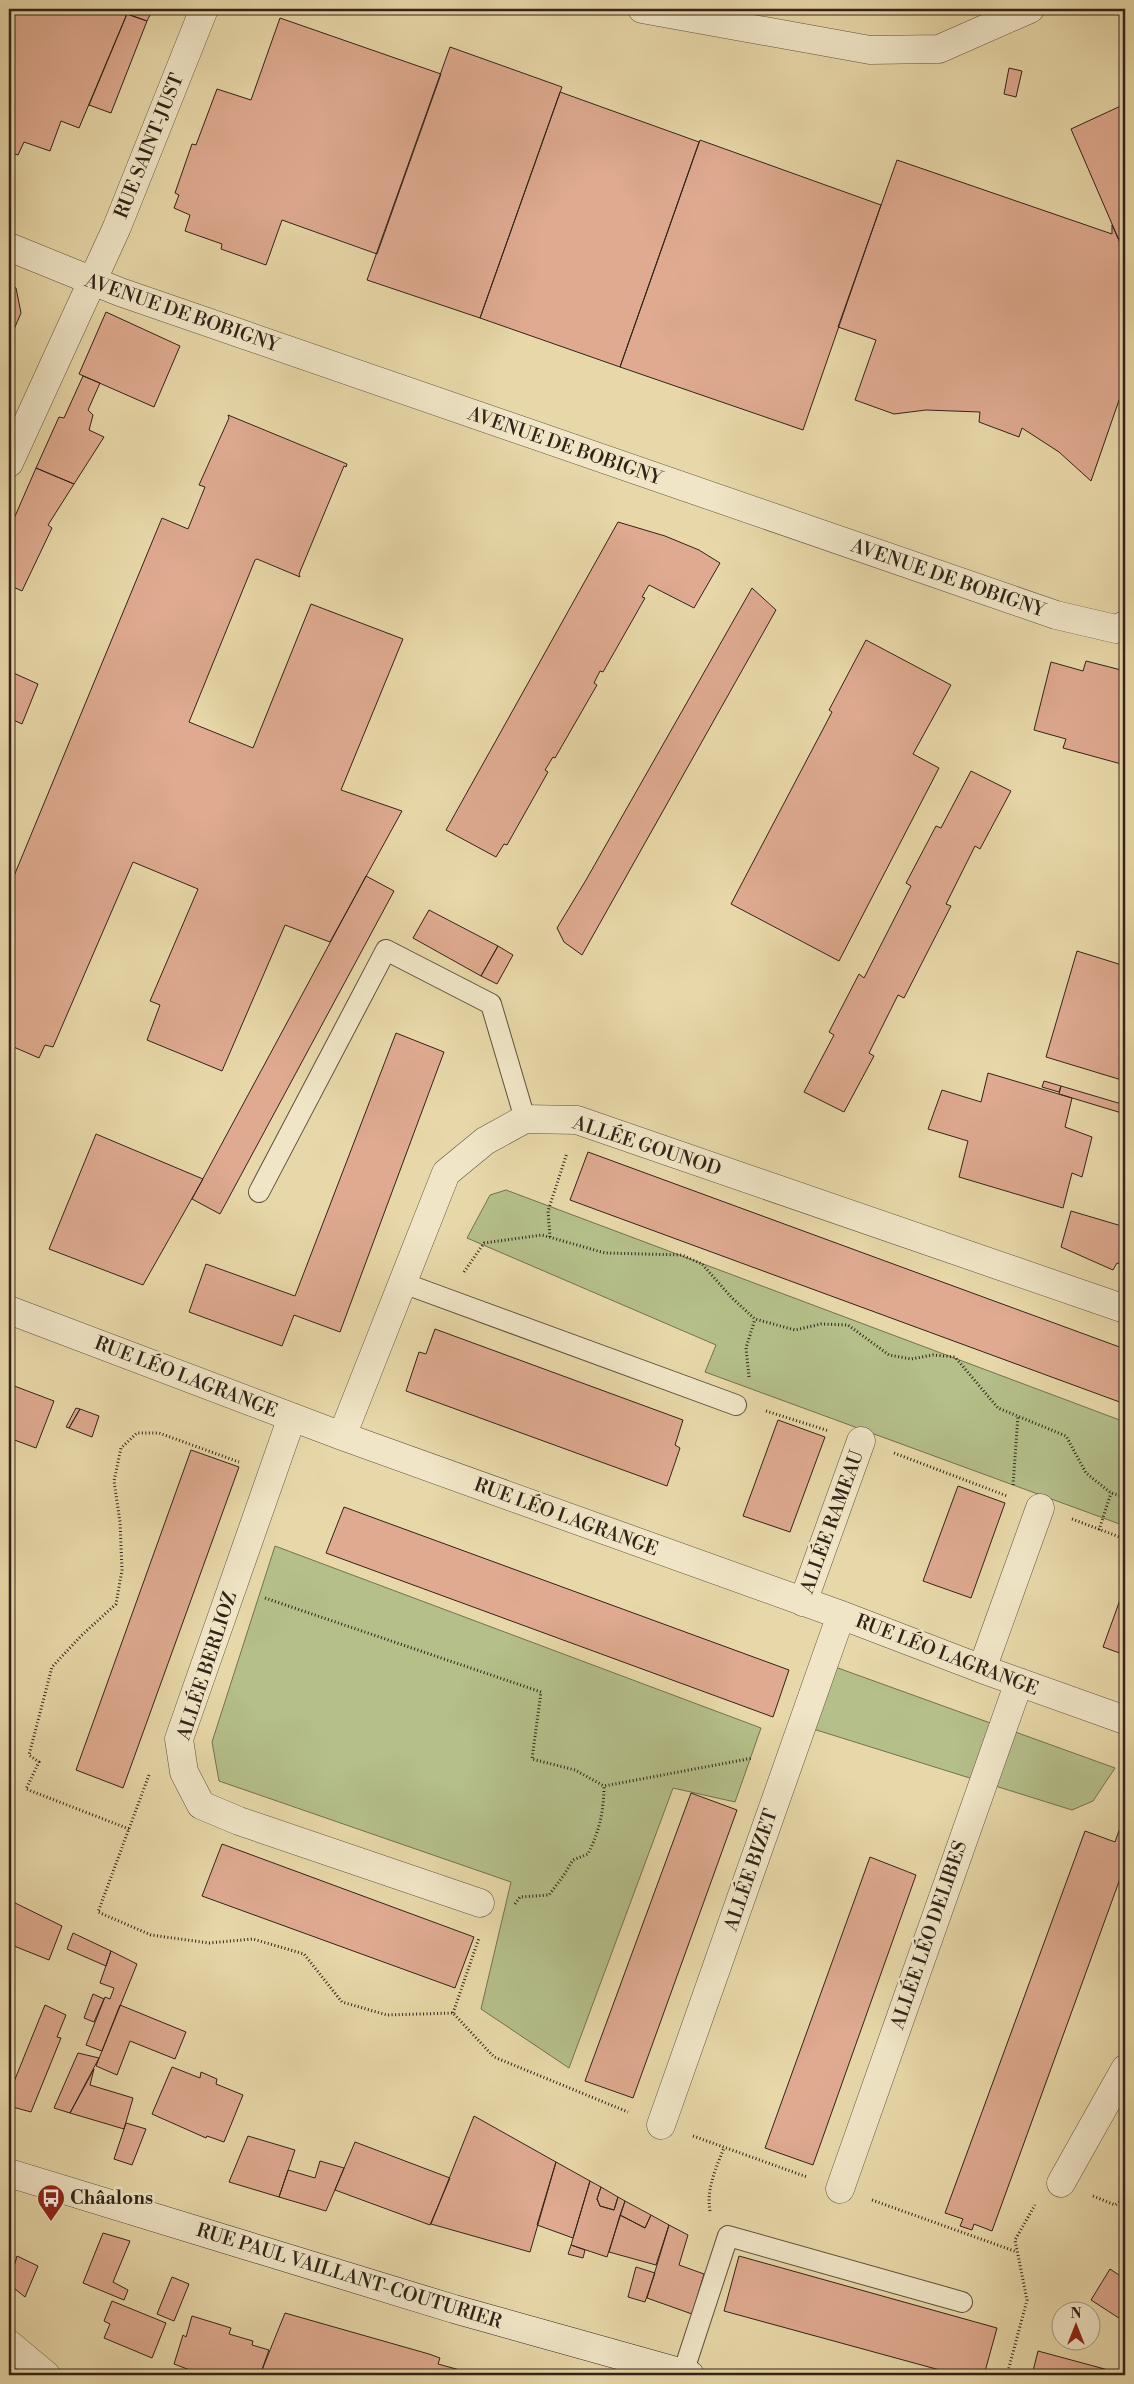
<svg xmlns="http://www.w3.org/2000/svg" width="1134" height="2384" viewBox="0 0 1134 2384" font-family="'Libre Bodoni',serif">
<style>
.green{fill:#b4bf8a;stroke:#737152}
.building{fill:#dfaa90;stroke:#322319}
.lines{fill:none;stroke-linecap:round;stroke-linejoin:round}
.service-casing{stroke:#60503d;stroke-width:22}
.minor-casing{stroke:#60503d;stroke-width:29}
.secondary-casing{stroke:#322319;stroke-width:29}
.path{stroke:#322319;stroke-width:3;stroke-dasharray:1 2.5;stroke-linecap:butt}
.service{stroke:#f0e6c7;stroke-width:20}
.minor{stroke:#f0e6c7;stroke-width:28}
.secondary{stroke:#f0e6c7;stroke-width:28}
.labels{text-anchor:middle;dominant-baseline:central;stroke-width:5;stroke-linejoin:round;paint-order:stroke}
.street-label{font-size:19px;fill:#322319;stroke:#f0e6c7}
.poi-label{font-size:19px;font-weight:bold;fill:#322319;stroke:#f0e6c7;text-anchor:start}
</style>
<rect width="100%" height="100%" fill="#e8d8a9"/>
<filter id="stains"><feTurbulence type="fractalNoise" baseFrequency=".004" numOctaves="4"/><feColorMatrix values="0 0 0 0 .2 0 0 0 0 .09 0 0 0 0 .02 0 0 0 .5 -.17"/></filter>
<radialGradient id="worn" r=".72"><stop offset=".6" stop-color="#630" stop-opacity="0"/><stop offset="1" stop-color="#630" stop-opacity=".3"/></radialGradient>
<path class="green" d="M 506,1190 L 1125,1422 L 1125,1526 L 705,1372 L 716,1345 L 467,1238 L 490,1195 Z
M 275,1546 L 761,1728 L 735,1802 L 673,1788 L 569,2068 L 481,2009 L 511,1882 L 219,1781 L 212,1742 Z
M 813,1659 L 1115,1768 L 1093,1801 L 1072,1810 L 794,1723 Z"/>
<path class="building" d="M 9,9 L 129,9 L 79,128 L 61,121 L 50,151 L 24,142 L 18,155 L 9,152 Z
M 129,9 L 153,9 L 147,21 L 127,14 Z
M 127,14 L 147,21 L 111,113 L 89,105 Z
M 280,18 L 441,74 L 377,254 L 282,220 L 266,265 L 221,249 L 222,244 L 185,231 L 190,215 L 174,208 L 179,195 L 175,193 L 192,144 L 196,145 L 217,89 L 251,100 Z
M 450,47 L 562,87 L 480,318 L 367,280 Z
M 1009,68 L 1022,71 L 1016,97 L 1004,94 Z
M 560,92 L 699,142 L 620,367 L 480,318 Z
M 1125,104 L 1125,254 L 1071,129 Z
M 700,140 L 881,205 L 803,430 L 620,367 Z
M 897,160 L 1112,234 L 1112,225 L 1125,254 L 1125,383 L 1091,481 L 1059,452 L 1022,428 L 1019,437 L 979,422 L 980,412 L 926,410 L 894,414 L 855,400 L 876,340 L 838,327 Z
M 9,284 L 16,288 L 21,313 L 9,341 Z
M 106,312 L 180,346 L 154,407 L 79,374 Z
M 83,376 L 100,383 L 88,410 L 93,415 L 89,430 L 104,437 L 74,484 L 36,468 L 59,417 L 64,418 Z
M 228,415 L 347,464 L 346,467 L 344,466 L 299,574 L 300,577 L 257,559 L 255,560 L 189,722 L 253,748 L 311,604 L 403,639 L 341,790 L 402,811 L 330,942 L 285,925 L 222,1071 L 147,1040 L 160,1005 L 150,1001 L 198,889 L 133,862 L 53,1047 L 45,1045 L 39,1058 L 9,1045 L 9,888 L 162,518 L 188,529 L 205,487 L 199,485 L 229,418 Z
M 36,468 L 74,484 L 48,525 L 52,528 L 22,591 L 9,585 L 9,530 Z
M 618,522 L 665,536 L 699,550 L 720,563 L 694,608 L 649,585 L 642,597 L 645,598 L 603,672 L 600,671 L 594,683 L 597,685 L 555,758 L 553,757 L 545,770 L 548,772 L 507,845 L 504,844 L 496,857 L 446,830 Z
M 752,588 L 776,610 L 582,955 L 564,942 L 557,928 L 586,880 Z
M 866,640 L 951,685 L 913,754 L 939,768 L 839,961 L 731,904 L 832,712 L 829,710 Z
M 1086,661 L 1125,671 L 1125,765 L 1063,748 L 1066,739 L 1034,730 L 1051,662 L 1083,671 Z
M 9,671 L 38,684 L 22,724 L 9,718 Z
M 971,771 L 1011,791 L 980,849 L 975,846 L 946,904 L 951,906 L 904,998 L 898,995 L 869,1053 L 874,1056 L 844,1112 L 804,1092 L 834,1035 L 829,1032 L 859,974 L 864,978 L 911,886 L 906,883 L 936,826 L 941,828 Z
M 366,876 L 394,891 L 220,1214 L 192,1199 Z
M 429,910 L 498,946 L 481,976 L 413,938 Z
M 498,946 L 513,955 L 497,984 L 481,976 Z
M 1077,951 L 1125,966 L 1125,1040 L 1123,1050 L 1125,1051 L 1125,1081 L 1046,1057 Z
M 396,1033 L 444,1052 L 340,1332 L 294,1315 L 282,1346 L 189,1312 L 206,1264 L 295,1296 Z
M 988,1073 L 1072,1098 L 1065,1127 L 1092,1137 L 1082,1177 L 1072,1173 L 1063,1208 L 959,1177 L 968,1141 L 928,1129 L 942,1090 L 981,1102 Z
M 1044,1081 L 1061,1086 L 1059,1092 L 1042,1087 Z
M 1061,1086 L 1125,1105 L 1125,1114 L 1059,1094 Z
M 96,1134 L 203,1179 L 143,1285 L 49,1249 Z
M 588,1152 L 1125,1349 L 1125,1404 L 570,1200 Z
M 1071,1211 L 1125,1227 L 1125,1266 L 1117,1263 L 1113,1270 L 1061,1247 Z
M 435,1329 L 683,1420 L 675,1445 L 680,1448 L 667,1486 L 406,1391 L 419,1352 L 426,1354 Z
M 9,1384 L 54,1401 L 36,1448 L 9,1438 Z
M 76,1408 L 80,1409 L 69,1428 L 66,1427 Z
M 80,1409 L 99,1416 L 92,1437 L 69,1428 Z
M 778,1420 L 825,1437 L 790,1532 L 743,1516 Z
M 191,1450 L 239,1467 L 123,1788 L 76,1770 Z
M 958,1486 L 1005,1503 L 971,1598 L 923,1581 Z
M 344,1507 L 789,1670 L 773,1717 L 326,1553 Z
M 1125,1586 L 1125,1655 L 1103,1647 Z
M 691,1793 L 737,1810 L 633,2098 L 585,2081 Z
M 1125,1814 L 1125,1865 L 992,2231 L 974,2224 L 972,2230 L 960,2226 L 963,2219 L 945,2213 L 1085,1831 L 1115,1842 Z
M 222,1844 L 474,1937 L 455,1988 L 202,1896 Z
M 870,1857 L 916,1875 L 813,2165 L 765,2148 Z
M 9,1900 L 62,1926 L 49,1960 L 9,1944 Z
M 73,1933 L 111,1951 L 106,1966 L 67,1949 Z
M 111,1951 L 137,1964 L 102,2051 L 86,2045 L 105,1997 L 110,1999 L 114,1988 L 100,1983 Z
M 93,1994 L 104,1999 L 94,2022 L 84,2018 Z
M 45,2005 L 66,2015 L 57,2037 L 61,2038 L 31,2112 L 9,2106 L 9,2094 Z
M 120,2005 L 186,2032 L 175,2059 L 130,2041 L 117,2075 L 96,2066 Z
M 78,2053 L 99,2058 L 70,2113 L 54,2108 Z
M 172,2067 L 200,2078 L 201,2072 L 217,2079 L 216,2084 L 243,2095 L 224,2142 L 207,2136 L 206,2138 L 152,2114 Z
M 94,2069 L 90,2085 L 133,2098 L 124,2129 L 70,2113 Z
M 474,2116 L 556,2162 L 530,2252 L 431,2224 Z
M 126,2123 L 146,2129 L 132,2165 L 114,2159 Z
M 248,2136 L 295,2150 L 279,2197 L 229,2182 Z
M 355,2142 L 450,2178 L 430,2225 L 335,2190 Z
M 320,2161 L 344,2168 L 326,2211 L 279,2197 L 288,2170 L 315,2178 Z
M 556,2162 L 590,2181 L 573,2238 L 537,2225 Z
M 590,2181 L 601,2187 L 597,2199 L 600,2206 L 614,2210 L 618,2197 L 625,2201 L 607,2257 L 571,2245 Z
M 601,2187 L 618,2197 L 614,2210 L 600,2206 L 597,2199 Z
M 625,2201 L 651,2215 L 645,2228 L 620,2215 Z
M 620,2215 L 645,2228 L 651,2215 L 669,2225 L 656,2265 L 609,2252 Z
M 669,2225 L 688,2235 L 679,2265 L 704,2274 L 692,2314 L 647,2298 Z
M 103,2233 L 130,2241 L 113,2282 L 128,2290 L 124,2300 L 83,2283 Z
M 571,2245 L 585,2250 L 583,2258 L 568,2254 Z
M 17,2256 L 38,2266 L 25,2297 L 9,2284 Z
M 739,2256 L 997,2328 L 984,2375 L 958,2375 L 724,2311 Z
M 636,2267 L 655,2273 L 645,2302 L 628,2297 Z
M 1110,2269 L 1125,2279 L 1125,2315 L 1122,2320 L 1091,2300 Z
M 172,2277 L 189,2284 L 174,2321 L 157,2314 Z
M 112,2301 L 166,2323 L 152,2358 L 104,2338 L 110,2324 L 104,2321 Z
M 285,2313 L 429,2354 L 440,2358 L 438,2364 L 478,2375 L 260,2375 Z
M 192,2316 L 231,2328 L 229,2334 L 253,2341 L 252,2345 L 269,2350 L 260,2375 L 203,2375 L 174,2364 L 183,2335 L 186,2337 Z
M 1038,2351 L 1101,2368 L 1097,2375 L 1032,2375 Z
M 1101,2368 L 1125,2375 L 1097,2375 Z"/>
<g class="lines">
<g class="service-casing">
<path id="service" d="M 259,1192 L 386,950 L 491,1004 L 525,1119
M 403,1283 L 736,1405
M 683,2373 L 728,2236 L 962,2302"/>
</g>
<g class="minor-casing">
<path id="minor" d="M 642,9 L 870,50 L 939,49 L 1030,9
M 9,247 L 120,292 L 1056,615 L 1116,629 L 1125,625
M 9,463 L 117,227 L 204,9
M 9,1310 L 342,1436 L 841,1615 L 982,1669 L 1125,1720
M 292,1417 L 179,1739 L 184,1772 L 201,1805 L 239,1821 L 480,1903
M 342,1436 L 446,1173 L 485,1141 L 525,1119 L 577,1120 L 1125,1309
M 803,1602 L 861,1441
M 982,1669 L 1040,1508
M 661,2125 L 841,1615
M 1061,2183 L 1125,2069
M 840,2189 L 1019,1682
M 9,2344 L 46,2375"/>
</g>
<g class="secondary-casing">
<path id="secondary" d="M 9,2173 L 454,2309 L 690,2375"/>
</g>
<path class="path" d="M 550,1237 L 548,1211 L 567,1153
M 464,1272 L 484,1243 L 542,1235 L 605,1253 L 682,1255 L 702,1264 L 732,1298 L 755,1319 L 795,1330 L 821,1324 L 848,1325 L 889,1355 L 911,1359 L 933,1355 L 955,1357 L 998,1408 L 1066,1436 L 1086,1473 L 1111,1493 L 1125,1497
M 749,1377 L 746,1348 L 755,1319
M 766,1411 L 829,1431
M 894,1453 L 1007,1496
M 1013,1485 L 1018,1416
M 1072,1519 L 1125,1539
M 1099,1530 L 1111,1493
M 265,1598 L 541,1692 L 532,1759 L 575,1770 L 604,1786
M 149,1775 L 98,1912 L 151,1935 L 209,1943 L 253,1939 L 304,1954 L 342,2002 L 387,2015 L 453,2013 L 494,2057 L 628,2112
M 129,1829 L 26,1789 L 39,1762 L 29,1755 L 52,1667 L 82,1635 L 116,1604 L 122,1570 L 120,1522 L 114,1481 L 121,1448 L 137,1433 L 159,1433 L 239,1462
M 515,1904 L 520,1897 L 549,1895 L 564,1875 L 573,1860 L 588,1854 C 599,1832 604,1811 604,1786 L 753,1758
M 453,2013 L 479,1938
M 693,2136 L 807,2177
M 1093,2196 L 1115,2205 L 1125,2199
M 872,2200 L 1017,2252
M 710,2211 C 706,2189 716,2168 724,2148
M 1007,2375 L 1027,2300 L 1015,2240 L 1035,2205"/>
<use href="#service" class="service"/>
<use href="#minor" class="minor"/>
<use href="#secondary" class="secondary"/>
</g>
<defs>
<g id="bus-pin" transform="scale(1.4375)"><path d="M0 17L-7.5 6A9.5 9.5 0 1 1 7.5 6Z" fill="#8f2418" stroke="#f0e6c7"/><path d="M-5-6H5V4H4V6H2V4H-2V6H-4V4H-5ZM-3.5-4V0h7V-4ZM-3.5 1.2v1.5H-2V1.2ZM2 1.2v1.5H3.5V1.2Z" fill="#fff"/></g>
</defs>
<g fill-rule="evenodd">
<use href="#bus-pin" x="51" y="2198"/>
</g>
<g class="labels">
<g class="street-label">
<text transform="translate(149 146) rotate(-68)">RUE SAINT-JUST</text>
<text transform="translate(182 313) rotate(19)">AVENUE DE BOBIGNY</text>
<text transform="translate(565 446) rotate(19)">AVENUE DE BOBIGNY</text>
<text transform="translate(948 578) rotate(19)">AVENUE DE BOBIGNY</text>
<text transform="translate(647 1146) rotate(18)">ALLÉE GOUNOD</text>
<text transform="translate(186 1377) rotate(21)">RUE LÉO LAGRANGE</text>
<text transform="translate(566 1517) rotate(20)">RUE LÉO LAGRANGE</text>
<text transform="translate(832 1522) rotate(-70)">ALLÉE RAMEAU</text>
<text transform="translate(947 1655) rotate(21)">RUE LÉO LAGRANGE</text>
<text transform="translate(207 1666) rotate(-72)">ALLÉE BERLIOZ</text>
<text transform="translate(751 1870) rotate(-71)">ALLÉE BIZET</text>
<text transform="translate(929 1935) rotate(-71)">ALLÉE LÉO DELIBES</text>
<text transform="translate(349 2276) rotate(17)">RUE PAUL VAILLANT-COUTURIER</text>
</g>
<g class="poi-label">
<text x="70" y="2198">Châalons</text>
</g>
</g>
<rect width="1134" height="2384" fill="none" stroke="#e8d8a9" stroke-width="30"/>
<rect x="10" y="10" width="1114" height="2364" fill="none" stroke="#322319" stroke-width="2.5"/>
<rect x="15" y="15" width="1104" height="2354" fill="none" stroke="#322319"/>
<g transform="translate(1076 2326)"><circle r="24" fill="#f0e6c7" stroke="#a49881"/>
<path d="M0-4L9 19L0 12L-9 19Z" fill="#8f2418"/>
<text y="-8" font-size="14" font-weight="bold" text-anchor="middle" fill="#322319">N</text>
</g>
<rect width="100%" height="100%" filter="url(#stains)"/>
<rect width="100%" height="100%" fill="url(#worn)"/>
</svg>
